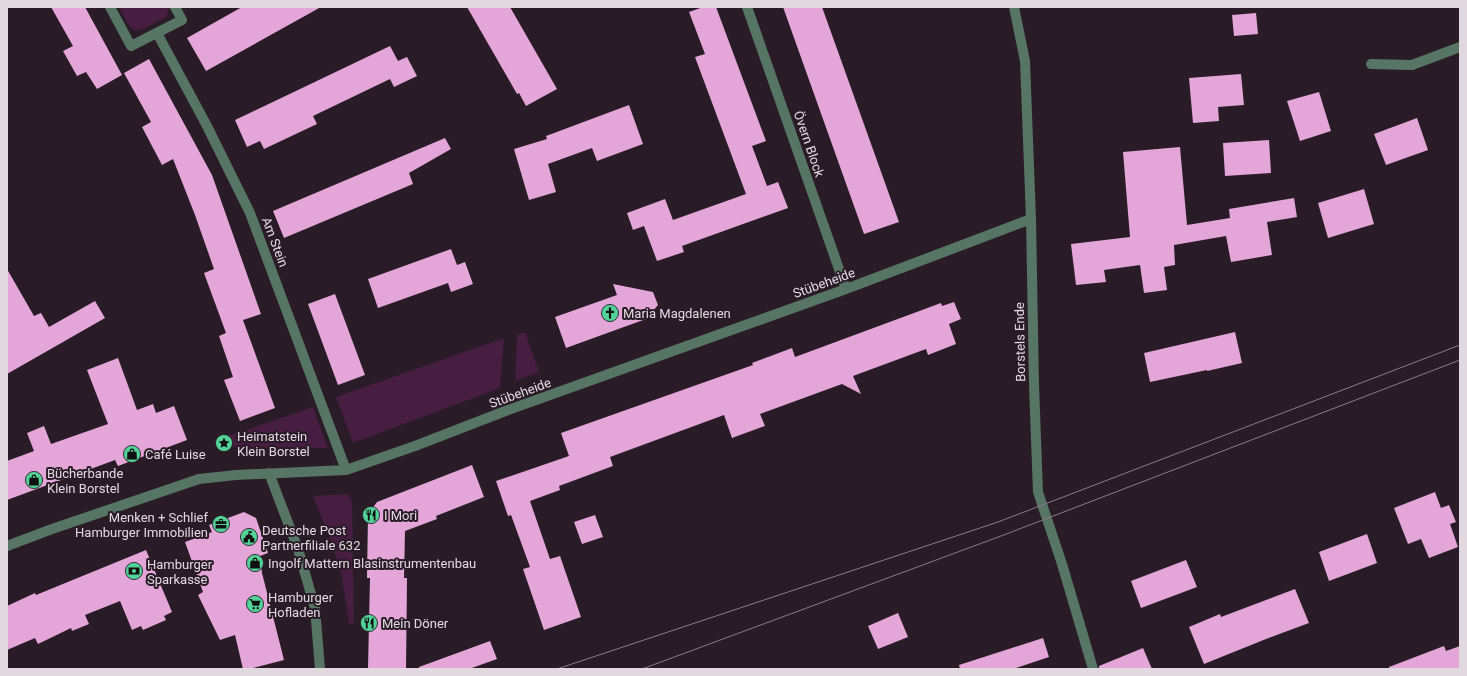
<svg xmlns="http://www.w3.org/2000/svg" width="1467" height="676" viewBox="0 0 1467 676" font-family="Roboto,sans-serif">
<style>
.green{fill:#471e41}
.building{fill:#e4a6d9}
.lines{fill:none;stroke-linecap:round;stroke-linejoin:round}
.minor{stroke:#567564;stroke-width:10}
.tram{stroke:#887d85;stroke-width:1}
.labels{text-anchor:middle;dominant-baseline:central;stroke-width:4;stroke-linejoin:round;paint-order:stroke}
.street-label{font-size:13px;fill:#e2d9e0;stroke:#291c26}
.poi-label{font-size:13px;fill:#e2d9e0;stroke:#291c26;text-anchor:start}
</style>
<rect width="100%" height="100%" fill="#291c26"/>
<path class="green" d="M 119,7 L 169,7 L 169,9 L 166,17 L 143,29 L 135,31 L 128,24 Z
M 525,332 L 539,372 L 515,381 L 517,335 Z
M 504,338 L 500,388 L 353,443 L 336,397 Z
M 313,407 L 328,448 L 235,448 L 228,436 Z
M 348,494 L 352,502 L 354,623 L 349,624 L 342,578 L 332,543 L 313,496 Z"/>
<path class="building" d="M 51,7 L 85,7 L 122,75 L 97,89 L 86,72 L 77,76 L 63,51 L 73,46 Z
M 242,7 L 321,7 L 206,71 L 187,38 Z
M 467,7 L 510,7 L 557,89 L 526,106 L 519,93 L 517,94 Z
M 703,7 L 716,7 L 766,141 L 752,146 L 767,186 L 778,182 L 788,208 L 682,246 L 684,252 L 657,261 L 644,226 L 633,230 L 627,213 L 665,199 L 673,220 L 746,194 L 695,57 L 705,54 L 689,12 Z
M 783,7 L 822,7 L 899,222 L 864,234 Z
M 1256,13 L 1258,34 L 1234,36 L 1232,15 Z
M 390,46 L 398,61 L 407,57 L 417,76 L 394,87 L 390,79 L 313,116 L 317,124 L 264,149 L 260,141 L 247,147 L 235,120 Z
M 149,59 L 212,175 L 261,314 L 243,320 L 275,408 L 240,421 L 224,380 L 233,377 L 219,336 L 226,333 L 204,273 L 214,269 L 195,215 L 173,159 L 162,165 L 142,127 L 151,122 L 124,73 Z
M 1241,74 L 1244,105 L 1218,107 L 1219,121 L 1193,123 L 1189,78 Z
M 1319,92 L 1331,131 L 1300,141 L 1287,101 Z
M 629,105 L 643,144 L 597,161 L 592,148 L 548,164 L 556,192 L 529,200 L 514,149 L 547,139 L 546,136 Z
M 1417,118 L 1428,150 L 1386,165 L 1374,134 Z
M 445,138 L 451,149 L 409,173 L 413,184 L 284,238 L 273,211 Z
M 1269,140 L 1271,173 L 1225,176 L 1223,143 Z
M 1180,147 L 1187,225 L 1230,218 L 1229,209 L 1294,198 L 1297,217 L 1267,222 L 1272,255 L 1231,262 L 1226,236 L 1174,245 L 1175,265 L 1164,267 L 1167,290 L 1144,293 L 1140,265 L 1104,270 L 1106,282 L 1076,285 L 1071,244 L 1130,237 L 1123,152 Z
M 1364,189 L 1374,224 L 1328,238 L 1318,203 Z
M 451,249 L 457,265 L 465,262 L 473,284 L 451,292 L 448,283 L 378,308 L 368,279 Z
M 7,269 L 34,316 L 41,313 L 49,327 L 95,301 L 105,318 L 7,374 Z
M 613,284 L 653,292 L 658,305 L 646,319 L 566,348 L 555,317 L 617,295 Z
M 335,294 L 365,375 L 338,385 L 308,304 Z
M 954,302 L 961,319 L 949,324 L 956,344 L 928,355 L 926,349 L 853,376 L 861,394 L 842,384 L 760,414 L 765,426 L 732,438 L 724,415 L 610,457 L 613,466 L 559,486 L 560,490 L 530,501 L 550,559 L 560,556 L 581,617 L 544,630 L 523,569 L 530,567 L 511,515 L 508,516 L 496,481 L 569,456 L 561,433 L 753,365 L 752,363 L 792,348 L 795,357 L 941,303 L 942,306 Z
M 1235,332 L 1242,363 L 1207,371 L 1207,370 L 1150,382 L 1144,353 Z
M 118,358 L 137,410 L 153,404 L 156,413 L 174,406 L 187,440 L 118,466 L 115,460 L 7,500 L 7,461 L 34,451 L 27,433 L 44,426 L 51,444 L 108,424 L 87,370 Z
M 472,465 L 484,497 L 436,516 L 437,519 L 405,531 L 404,578 L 407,578 L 406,669 L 368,669 L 370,578 L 367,578 L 368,514 L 377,502 Z
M 1435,492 L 1441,508 L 1449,505 L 1456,522 L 1450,524 L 1458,547 L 1429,558 L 1421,539 L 1408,544 L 1394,508 Z
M 244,512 L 256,518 L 268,553 L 260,556 L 262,573 L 284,660 L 249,669 L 243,669 L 235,635 L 220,640 L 198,595 L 203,592 L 185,542 L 212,532 L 209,525 Z
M 595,515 L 603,537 L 582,544 L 574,522 Z
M 1367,534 L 1377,563 L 1329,581 L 1319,552 Z
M 146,550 L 172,612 L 164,616 L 166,620 L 143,630 L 141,626 L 132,630 L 120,601 L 85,615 L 89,624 L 72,631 L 71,628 L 38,644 L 35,638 L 7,650 L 7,606 L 35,593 L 36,595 Z
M 1186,560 L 1197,587 L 1141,608 L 1131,581 Z
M 1295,589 L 1309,623 L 1266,639 L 1204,664 L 1189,627 L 1220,614 L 1221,617 Z
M 898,613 L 908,637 L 878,649 L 868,626 Z
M 1043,638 L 1049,657 L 1013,669 L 960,669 L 959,665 Z
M 490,641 L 497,659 L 469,669 L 419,669 L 419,667 Z
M 1444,646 L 1446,651 L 1460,646 L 1460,669 L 1389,669 L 1389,667 Z
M 1143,648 L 1152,669 L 1099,669 L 1099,666 Z"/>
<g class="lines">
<path class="minor" d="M 110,7 L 131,46 L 182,20 L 175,7
M 747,7 L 846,289
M 1014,7 L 1025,61 L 1031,219 L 1034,385 L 1038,492 L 1062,564 L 1093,669
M 157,33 L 207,126 L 250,213 L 346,470
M 1371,64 L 1412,65 L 1460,47
M 269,473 L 298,549 L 315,608 L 320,669
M 7,546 L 52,529 L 199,479 L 236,475 L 346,470 L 415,446 L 508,410 L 846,289 L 1031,219"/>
<path class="tram" d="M 557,669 L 998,522 L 1460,345
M 642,669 L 1001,536 L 1460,360"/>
</g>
<defs>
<g id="church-disc" transform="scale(0.9)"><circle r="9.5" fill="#51d398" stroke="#291c26"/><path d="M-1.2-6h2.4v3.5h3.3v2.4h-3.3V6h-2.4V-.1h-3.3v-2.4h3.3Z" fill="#111"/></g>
<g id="sight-disc" transform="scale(0.9)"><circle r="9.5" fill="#51d398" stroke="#291c26"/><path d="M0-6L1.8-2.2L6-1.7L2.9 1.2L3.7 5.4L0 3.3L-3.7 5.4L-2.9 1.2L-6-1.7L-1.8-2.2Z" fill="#111"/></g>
<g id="shop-disc" transform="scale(0.9)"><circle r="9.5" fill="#51d398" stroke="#291c26"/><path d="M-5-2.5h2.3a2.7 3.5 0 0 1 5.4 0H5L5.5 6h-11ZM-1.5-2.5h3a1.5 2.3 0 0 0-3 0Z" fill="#111"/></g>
<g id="restaurant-disc" transform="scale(0.9)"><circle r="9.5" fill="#51d398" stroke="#291c26"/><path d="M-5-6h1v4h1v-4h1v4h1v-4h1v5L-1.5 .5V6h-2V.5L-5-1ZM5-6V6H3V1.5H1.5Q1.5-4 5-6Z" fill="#111"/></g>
<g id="office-disc" transform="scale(0.9)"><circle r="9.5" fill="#51d398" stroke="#291c26"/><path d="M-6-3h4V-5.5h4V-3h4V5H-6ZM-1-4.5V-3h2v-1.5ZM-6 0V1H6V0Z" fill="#111"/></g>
<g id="civic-disc" transform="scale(0.9)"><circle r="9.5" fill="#51d398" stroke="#291c26"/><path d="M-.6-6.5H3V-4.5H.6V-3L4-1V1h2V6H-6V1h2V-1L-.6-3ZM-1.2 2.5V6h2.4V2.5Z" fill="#111"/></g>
<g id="bank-disc" transform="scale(0.9)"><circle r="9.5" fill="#51d398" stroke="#291c26"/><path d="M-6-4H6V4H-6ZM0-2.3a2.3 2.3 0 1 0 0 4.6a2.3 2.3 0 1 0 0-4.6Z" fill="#111"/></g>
<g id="supermarket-disc" transform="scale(0.9)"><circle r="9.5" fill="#51d398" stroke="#291c26"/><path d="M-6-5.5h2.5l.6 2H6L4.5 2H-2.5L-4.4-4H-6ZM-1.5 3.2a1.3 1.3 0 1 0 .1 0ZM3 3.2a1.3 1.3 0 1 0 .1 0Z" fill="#111"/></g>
</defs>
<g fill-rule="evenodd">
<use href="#church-disc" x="610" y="313"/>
<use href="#sight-disc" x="224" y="443"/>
<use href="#shop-disc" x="132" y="454"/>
<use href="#shop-disc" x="34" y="480"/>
<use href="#restaurant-disc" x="371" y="515"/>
<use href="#office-disc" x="221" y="524"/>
<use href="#civic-disc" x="249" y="537"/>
<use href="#shop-disc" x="255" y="563"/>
<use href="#bank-disc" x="134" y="571"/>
<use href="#supermarket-disc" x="255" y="604"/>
<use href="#restaurant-disc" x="369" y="623"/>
</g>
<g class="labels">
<g class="street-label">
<text transform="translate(809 144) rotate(71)">Övern Block</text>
<text transform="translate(275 242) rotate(69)">Am Stein</text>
<text transform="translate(824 283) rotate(-20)">Stübeheide</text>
<text transform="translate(1020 342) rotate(-91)">Borstels Ende</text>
<text transform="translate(520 393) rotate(-20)">Stübeheide</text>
</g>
<g class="poi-label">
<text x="623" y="313">Maria Magdalenen</text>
<text x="237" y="436">Heimatstein<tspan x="237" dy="15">Klein Borstel</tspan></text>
<text x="145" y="454">Café Luise</text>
<text x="47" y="473">Bücherbande<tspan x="47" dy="15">Klein Borstel</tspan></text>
<text x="384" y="515">I Mori</text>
<text x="208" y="517" text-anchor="end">Menken + Schlief<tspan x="208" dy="15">Hamburger Immobilien</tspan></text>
<text x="262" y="530">Deutsche Post<tspan x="262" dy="15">Partnerfiliale 632</tspan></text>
<text x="268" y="563">Ingolf Mattern Blasinstrumentenbau</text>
<text x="147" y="564">Hamburger<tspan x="147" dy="15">Sparkasse</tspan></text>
<text x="268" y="597">Hamburger<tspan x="268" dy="15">Hofladen</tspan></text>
<text x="382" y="623">Mein Döner</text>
</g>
</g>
<rect width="1467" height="676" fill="none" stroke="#e2d9e0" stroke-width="16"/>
</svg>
